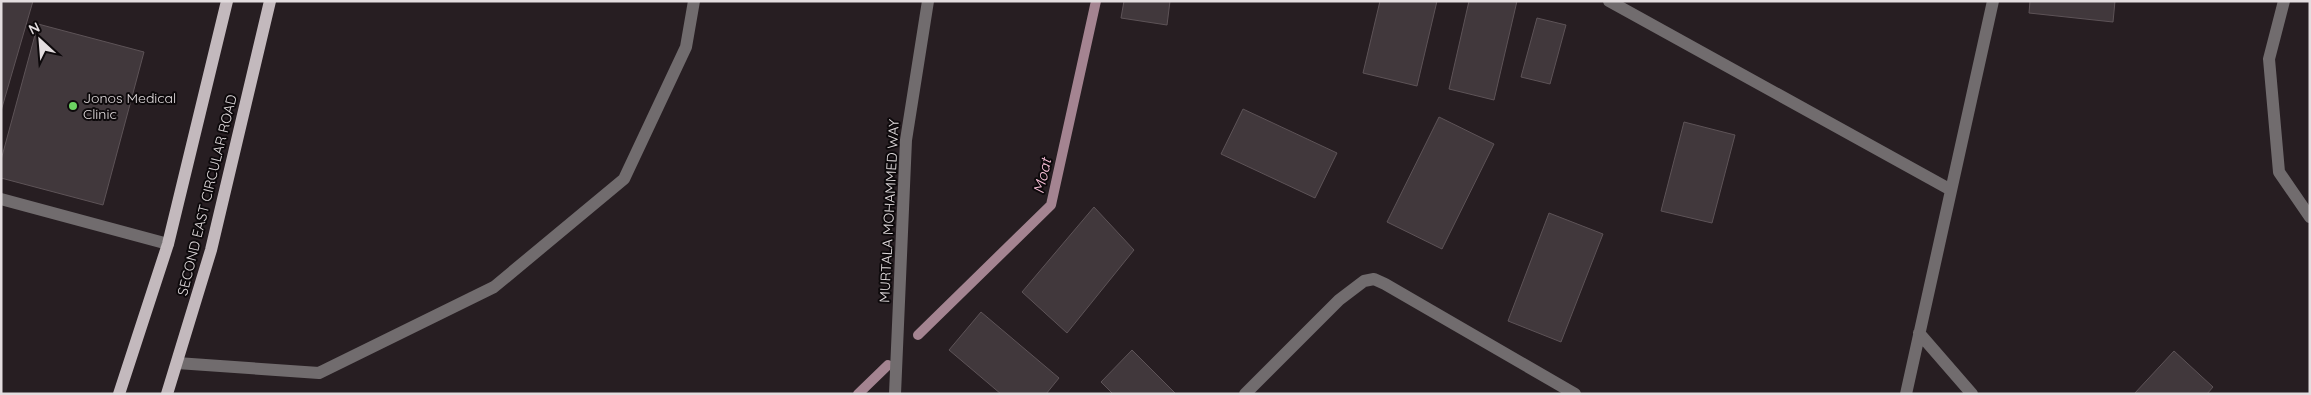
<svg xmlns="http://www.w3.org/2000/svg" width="2311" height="395" viewBox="0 0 2311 395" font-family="Quicksand,sans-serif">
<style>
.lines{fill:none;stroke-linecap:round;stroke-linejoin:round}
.stream{stroke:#a48491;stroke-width:10}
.building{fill:#41383c;stroke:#5d5357}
.minor{stroke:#716c6e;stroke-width:12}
.major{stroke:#c3b9bd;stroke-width:12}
.poi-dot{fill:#6cd362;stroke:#0d090b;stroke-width:2}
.labels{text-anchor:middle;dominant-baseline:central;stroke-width:4;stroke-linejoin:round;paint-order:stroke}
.poi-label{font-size:14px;fill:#e3dddf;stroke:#0d090b;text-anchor:start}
.street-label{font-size:14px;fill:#e3dddf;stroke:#0d090b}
.water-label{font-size:15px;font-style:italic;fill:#fdc4dc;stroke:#0d090b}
</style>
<rect width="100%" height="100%" fill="#271e22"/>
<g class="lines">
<path class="stream" d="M 918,335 L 1051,205 L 1096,1
M 858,394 L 888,365"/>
</g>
<path class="building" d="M 1,1 L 33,1 L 1,111 Z
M 1124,1 L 1170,1 L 1167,25 L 1121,18 Z
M 1380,1 L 1437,1 L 1417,86 L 1363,73 Z
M 1469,1 L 1517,1 L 1494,100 L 1449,89 Z
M 2030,1 L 2115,1 L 2113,22 L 2029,13 Z
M 1537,18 L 1566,25 L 1550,84 L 1521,77 Z
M 38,24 L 144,52 L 103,205 L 1,178 L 1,160 Z
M 1243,109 L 1337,153 L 1315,198 L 1221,154 Z
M 1439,117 L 1494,144 L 1442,249 L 1387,222 Z
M 1684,122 L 1735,135 L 1712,223 L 1661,211 Z
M 1094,207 L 1134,250 L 1067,333 L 1022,292 Z
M 1549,213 L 1603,234 L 1561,342 L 1508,321 Z
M 981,312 L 1059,378 L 1046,394 L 1001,394 L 949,350 Z
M 1132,350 L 1176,394 L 1113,394 L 1101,382 Z
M 2174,351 L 2213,387 L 2207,394 L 2134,394 Z"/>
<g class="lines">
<path class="minor" d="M 1609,1 L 1951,190
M 2284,1 L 2269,59 L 2279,172 L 2310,217
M 1,199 L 168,244
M 1919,333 L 1972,394
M 177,363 L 319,373 L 494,287 L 624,179 L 686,47 L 694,1
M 895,394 L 906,140 L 928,1
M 1245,394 L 1339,300 L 1364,281 L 1374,279 L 1385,284 L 1575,394
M 1906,394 L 1993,1"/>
<path class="major" d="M 119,394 L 168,244 L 227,1
M 167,394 L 211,250 L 270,1"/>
</g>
<circle class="poi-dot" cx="73" cy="106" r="5"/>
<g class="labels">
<g class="poi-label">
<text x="83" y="98">Jonos Medical<tspan x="83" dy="16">Clinic</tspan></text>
</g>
<g class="street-label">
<text transform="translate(207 195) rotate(-76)">SECOND EAST CIRCULAR ROAD</text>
<text transform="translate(889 211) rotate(-87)">MURTALA MOHAMMED WAY</text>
</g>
<g class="water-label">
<text transform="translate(1042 176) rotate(-77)">Moat</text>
</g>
</g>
<rect width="2311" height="395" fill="none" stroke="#e3dddf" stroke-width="5"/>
<g transform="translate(40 40) rotate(334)" stroke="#0d090b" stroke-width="4" paint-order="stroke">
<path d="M0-4L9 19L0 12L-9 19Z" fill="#e3dddf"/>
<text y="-8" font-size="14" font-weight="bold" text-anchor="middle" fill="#e3dddf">N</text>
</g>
</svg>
